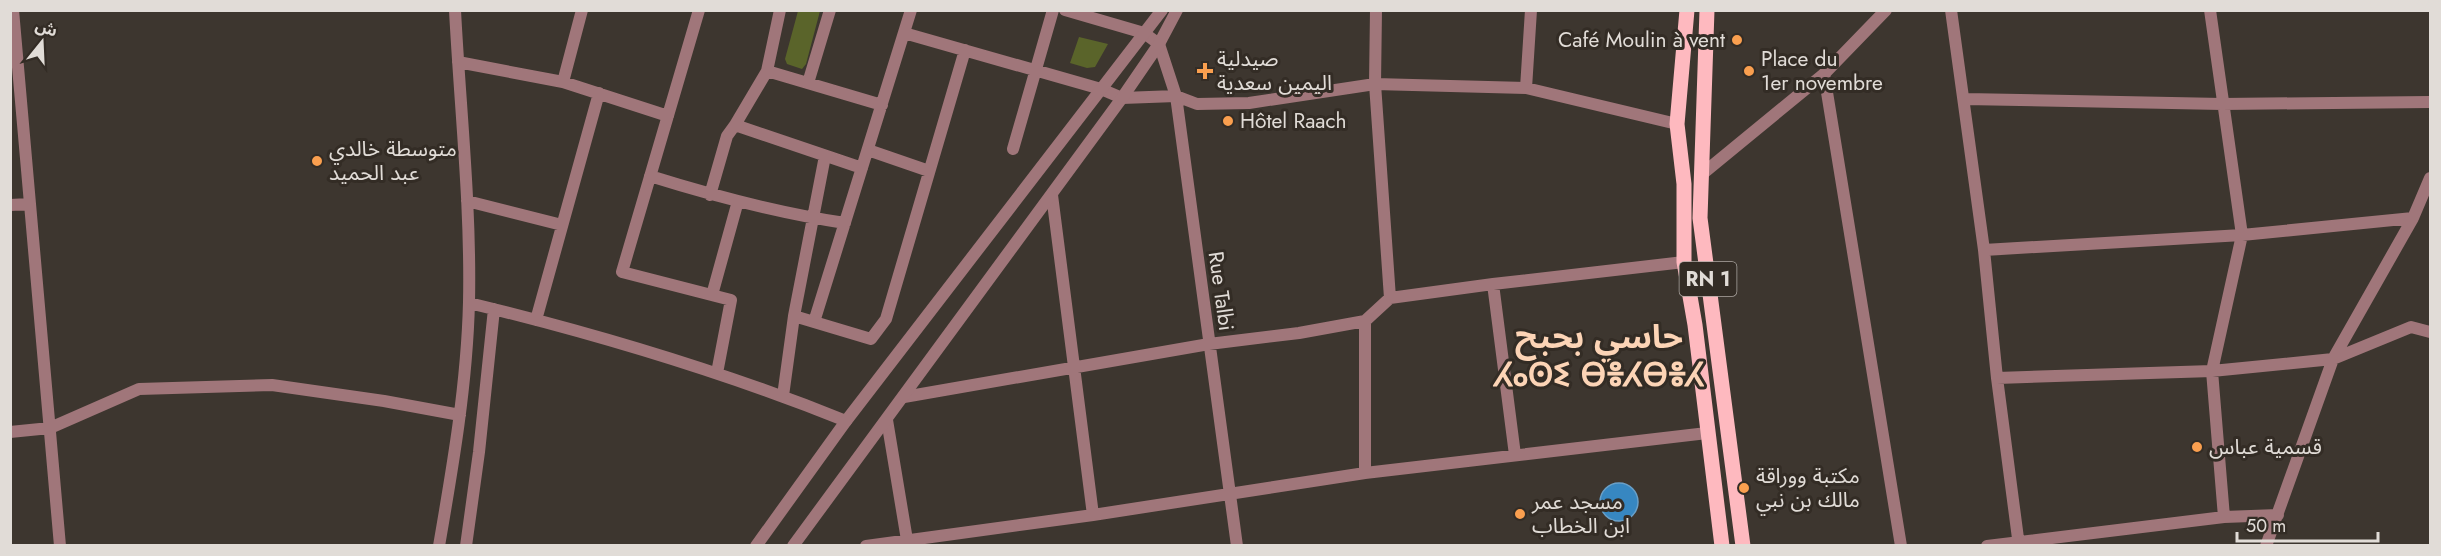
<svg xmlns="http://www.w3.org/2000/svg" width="2441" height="556" viewBox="0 0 2441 556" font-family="Jost,'Noto Sans Arabic','Noto Sans Tifinagh',sans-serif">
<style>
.green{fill:#5a642a}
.water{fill:#3787c1;stroke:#6aa0c8;stroke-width:1.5}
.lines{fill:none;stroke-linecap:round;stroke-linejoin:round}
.minor{stroke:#a0767a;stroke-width:12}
.tertiary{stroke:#a0767a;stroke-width:12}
.primary{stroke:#feb9bf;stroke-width:15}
.poi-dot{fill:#fa9f4f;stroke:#332c25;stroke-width:2}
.labels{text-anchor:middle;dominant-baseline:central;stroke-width:6;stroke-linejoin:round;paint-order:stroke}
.shield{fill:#332c25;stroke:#ada7a2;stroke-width:1.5}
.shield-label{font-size:20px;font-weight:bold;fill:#e1dcd7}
.poi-label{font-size:21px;fill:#e1dcd7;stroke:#332c25;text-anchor:start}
.street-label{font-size:21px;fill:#e1dcd7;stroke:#332c25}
.town-label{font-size:33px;font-weight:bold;fill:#fcd4b6;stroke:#332c25}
</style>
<rect width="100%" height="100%" fill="#3d362f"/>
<path class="green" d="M 798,11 L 820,11 L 806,64 L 802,69 L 787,64 L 785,59 Z
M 1079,37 L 1108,44 L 1095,67 L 1087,68 L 1070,63 Z"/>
<path class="water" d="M1600 502a19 19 0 1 1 38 0a19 19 0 1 1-38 0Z"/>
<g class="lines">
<path class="minor" d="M 13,10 L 60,546
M 699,10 L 622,272 L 731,300 L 717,373
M 1065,10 L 1144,33 L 1159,44 L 1176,96 L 1237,546
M 1376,10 L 1375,84 L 1390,298
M 1951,10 L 1984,250 L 1997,378 L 2019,546
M 2210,10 L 2242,235 L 2212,371 L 2224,517
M 904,33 L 1101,89 L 1122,98 L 1176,96 L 1197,104 L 1249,103 L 1375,84 L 1526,88 L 1677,124
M 458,62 L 563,82 L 668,116
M 767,71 L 882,105
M 1824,74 L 1901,546
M 563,82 L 582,10
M 808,83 L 830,10
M 1526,88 L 1531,10
M 1965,99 L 2222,104 L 2430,102
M 735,125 L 767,71 L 780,10
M 1013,149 L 1053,10
M 868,150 L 929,171
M 650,176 C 714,196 779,213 845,223
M 710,195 L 727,136 L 735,125 L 862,168
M 1052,195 L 1093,515
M 467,201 L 562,225
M 10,205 L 30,204
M 1984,250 L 2242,235 L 2413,218
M 1493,284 L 1515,455
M 712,295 L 738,201
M 469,303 C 597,334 724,372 846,421
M 794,316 L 871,339 L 886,319 L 965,50
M 536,320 L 599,93
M 814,322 L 911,10
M 1997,378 L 2212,371 L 2333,359 L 2411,327 L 2430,332
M 783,396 L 794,316 L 825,156
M 904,397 L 1209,344 L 1299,333 L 1365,321
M 887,420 L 908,546
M 10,432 L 50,428 L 139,389 L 272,385 L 384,401 L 460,415
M 1365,473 L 1365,321 L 1390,298 L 1493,284 L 1684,262
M 439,546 C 453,465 467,384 469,302 C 471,205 460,107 455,10
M 466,546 L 479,452 L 494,309
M 866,546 L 1093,515 L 1365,473 L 1707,433
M 1987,546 L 2224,517 L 2278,515
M 2266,546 L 2333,359 L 2413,218 L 2430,178"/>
<path class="tertiary" d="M 1701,175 L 1824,74 L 1886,10
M 756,546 L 846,421 L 1162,10
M 793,546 L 1122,98 L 1159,44 L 1177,10"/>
<path class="primary" d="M 1687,10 L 1677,124 L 1684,184 L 1684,262 L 1695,325 L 1722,546
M 1707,10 L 1700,218 L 1743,546"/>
</g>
<g class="poi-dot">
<circle cx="1737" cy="40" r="6"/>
<path d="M1202 62h6v6h6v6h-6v6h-6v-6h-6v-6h6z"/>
<circle cx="1749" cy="71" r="6"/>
<circle cx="1228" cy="121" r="6"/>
<circle cx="317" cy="161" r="6"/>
<circle cx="2197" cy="447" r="6"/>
<circle cx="1744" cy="488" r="6"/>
<circle cx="1520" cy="514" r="6"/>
</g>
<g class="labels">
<rect class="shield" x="1679.5" y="262" width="57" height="34" rx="4.5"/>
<g class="shield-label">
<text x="1708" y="279">RN 1</text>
</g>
<g class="poi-label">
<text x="1725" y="40" text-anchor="end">Café Moulin à vent</text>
<text x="1217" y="59">صيدلية<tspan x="1217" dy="24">اليمين سعدية</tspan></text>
<text x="1761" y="59">Place du<tspan x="1761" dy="24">1er novembre</tspan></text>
<text x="1240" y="121">Hôtel Raach</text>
<text x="329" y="149">متوسطة خالدي<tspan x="329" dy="24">عبد الحميد</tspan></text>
<text x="2209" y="447">قسمية عباس</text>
<text x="1756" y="476">مكتبة ووراقة<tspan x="1756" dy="24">مالك بن نبي</tspan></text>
<text x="1532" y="502">مسجد عمر<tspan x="1532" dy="24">ابن الخطاب</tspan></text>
</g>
<g class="street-label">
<text transform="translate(1221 291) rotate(82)">Rue Talbi</text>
</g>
<g class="town-label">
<text x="1599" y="336">حاسي بحبح<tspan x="1599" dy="38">ⵃⴰⵙⵉ ⴱⴻⵃⴱⴻⵃ</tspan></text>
</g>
</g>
<rect width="2441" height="556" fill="none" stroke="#e1dcd7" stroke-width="24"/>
<g transform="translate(42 42) rotate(18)" stroke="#332c25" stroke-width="4.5" paint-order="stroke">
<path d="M0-4.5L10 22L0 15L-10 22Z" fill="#e1dcd7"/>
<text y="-9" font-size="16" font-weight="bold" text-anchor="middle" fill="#e1dcd7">ش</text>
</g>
<path d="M2237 532v9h141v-9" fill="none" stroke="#e1dcd7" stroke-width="3"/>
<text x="2246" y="532" font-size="18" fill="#e1dcd7" stroke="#332c25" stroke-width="4.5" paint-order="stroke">50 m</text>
</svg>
